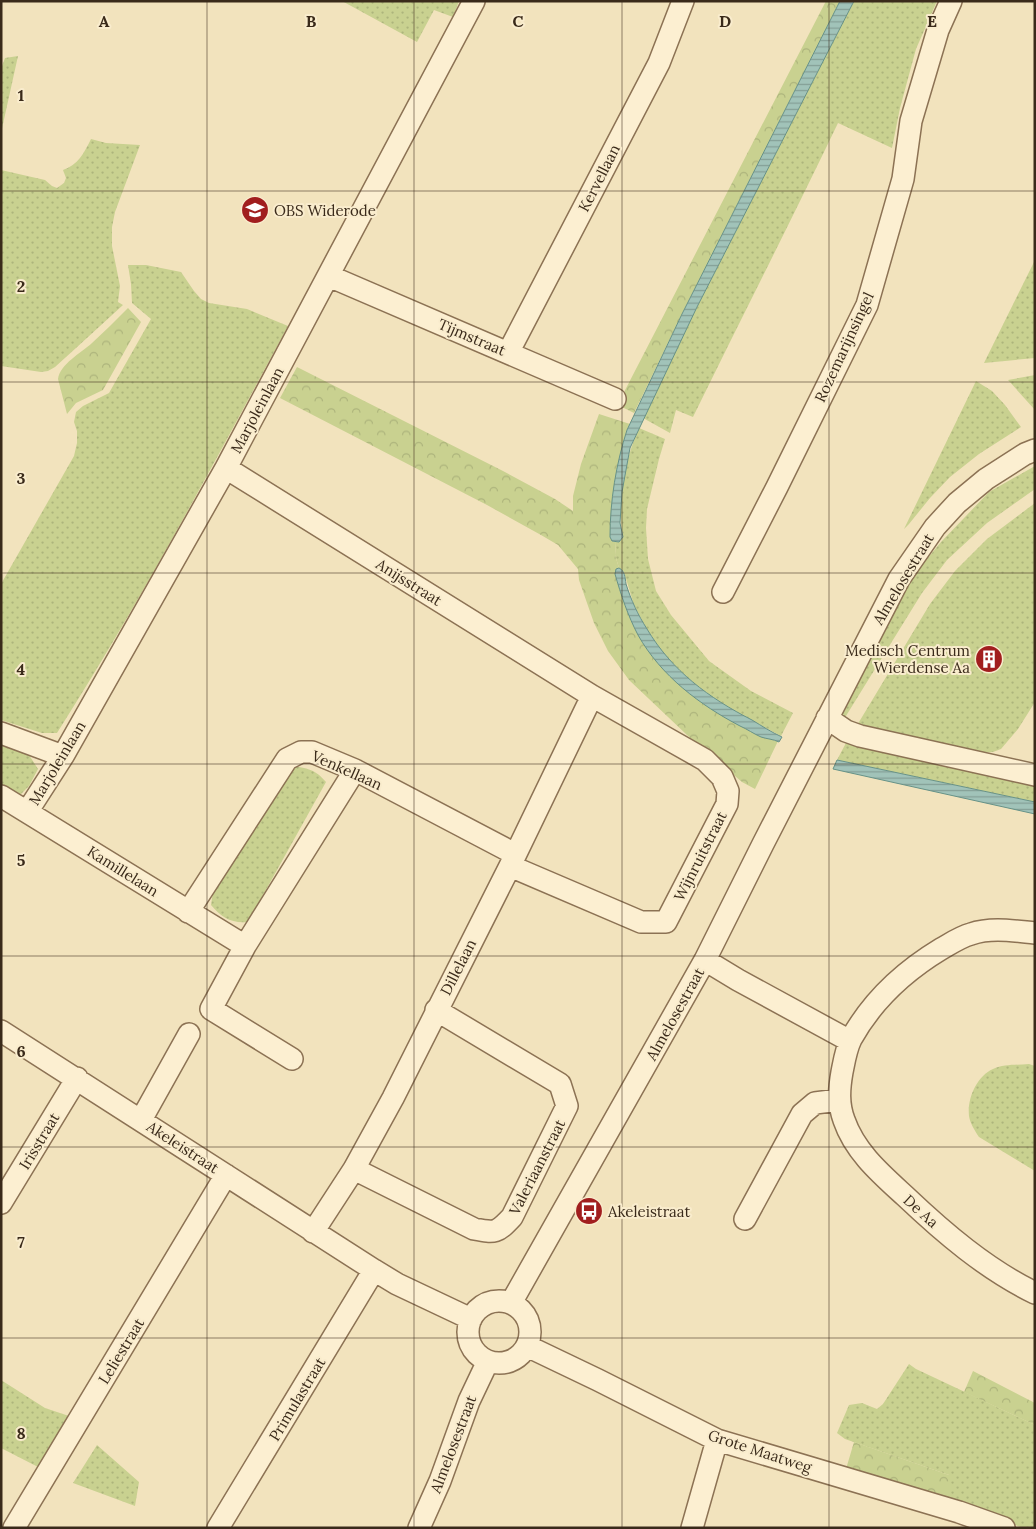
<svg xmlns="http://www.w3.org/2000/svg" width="1036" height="1529" viewBox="0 0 1036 1529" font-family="Lora,serif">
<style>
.grass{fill:url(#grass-dots)}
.forest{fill:url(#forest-crowns)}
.water{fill:url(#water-rules);stroke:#679287}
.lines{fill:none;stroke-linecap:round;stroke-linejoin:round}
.minor-casing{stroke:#8c7254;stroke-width:24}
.minor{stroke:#fcefd1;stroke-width:21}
.grid{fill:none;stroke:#3a2a1a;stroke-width:1;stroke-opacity:0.55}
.labels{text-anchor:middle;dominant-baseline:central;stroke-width:4;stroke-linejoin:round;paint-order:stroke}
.street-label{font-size:15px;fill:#3a2a1a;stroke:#f9eccd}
.poi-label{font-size:15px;fill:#3a2a1a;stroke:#f9eccd;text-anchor:start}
.grid-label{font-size:16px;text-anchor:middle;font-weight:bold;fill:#3a2a1a;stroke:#f9eccd;stroke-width:4;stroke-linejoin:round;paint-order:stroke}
</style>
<defs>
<pattern id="grass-dots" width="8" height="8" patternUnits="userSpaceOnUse" patternTransform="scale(1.25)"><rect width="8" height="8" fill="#c9d190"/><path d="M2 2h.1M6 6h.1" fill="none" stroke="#adb47c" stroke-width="1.8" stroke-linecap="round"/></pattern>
<pattern id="forest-crowns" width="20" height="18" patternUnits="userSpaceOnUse" patternTransform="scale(1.25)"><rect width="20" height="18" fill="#c9d190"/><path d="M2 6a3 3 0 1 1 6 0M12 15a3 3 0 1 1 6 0" fill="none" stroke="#adb47c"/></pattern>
<pattern id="water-rules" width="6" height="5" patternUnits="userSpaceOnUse" patternTransform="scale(1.25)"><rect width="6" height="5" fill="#a1c3b9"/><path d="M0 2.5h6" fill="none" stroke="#849f96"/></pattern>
</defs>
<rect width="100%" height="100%" fill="#f2e3bd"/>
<path class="grass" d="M 342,1 L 459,1 L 453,17 L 434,10 L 417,42 Z
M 854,1 L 937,1 L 916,49 L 900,108 L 892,148 L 838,123 C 791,221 741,319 693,417 L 676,410 L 670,433 L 643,418 L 697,307 Z
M 18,56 L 1,133 L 1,69 L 5,58 Z
M 91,139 L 106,143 L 140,145 L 115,212 L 112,227 L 112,246 L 120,286 L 118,302 L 123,305 L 76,348 L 55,367 L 48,371 L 41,372 L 1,366 L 1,170 L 45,180 L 52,186 L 57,188 L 64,183 L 66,178 L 63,170 C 78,165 84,153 91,139 Z
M 1035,260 L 1035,358 L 984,363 Z
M 128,265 L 146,265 L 181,272 L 194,291 L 201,299 L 209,303 L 247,309 L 288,326 C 214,463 141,601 57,733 L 42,733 L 1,720 L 1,584 L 74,456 L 77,443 L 77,431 L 74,422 L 76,412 L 83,406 L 109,393 L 151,319 L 132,303 L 131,284 Z
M 1035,375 L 1035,410 L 1008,380 Z
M 976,381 L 992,391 L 1005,405 L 1021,427 L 979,454 L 950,477 L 930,498 L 909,524 L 904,529 Z
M 639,428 L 665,439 L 659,459 L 647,509 L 646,528 L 648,559 L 656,591 L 671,615 L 709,661 L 751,691 L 793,713 L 781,736 L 737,713 L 704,692 L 679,670 L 663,653 L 646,628 L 634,605 L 624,572 L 619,568 L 615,555 L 616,542 L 619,542 L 623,537 C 617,500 624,462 639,428 Z
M 1035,466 L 1035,489 L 987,523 L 947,560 L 922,593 L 841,724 L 842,707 L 891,613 L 917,571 L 941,542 L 989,492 Z
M 1035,503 L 1035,702 L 1018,729 L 1001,749 L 993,752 L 977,753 L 856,727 L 930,604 L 955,571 L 987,539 Z
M 847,741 L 1035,781 L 1035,802 L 837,760 Z
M 1,744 L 29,755 L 38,769 L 29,786 L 19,796 L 1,787 Z
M 291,766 C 307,768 315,769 326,782 L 248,922 C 232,924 221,917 211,905 L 213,892 Z
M 1029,1064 L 1035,1066 L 1035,1171 L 979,1137 C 975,1131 970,1123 969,1116 C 967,1098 977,1076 993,1069 C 1004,1064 1017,1065 1029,1064 Z
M 909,1364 L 916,1369 L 1035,1425 L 1035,1528 L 1023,1528 L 973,1509 L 945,1500 L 949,1475 L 845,1439 L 837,1433 L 849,1405 L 862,1403 L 877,1409 L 883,1404 Z
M 1,1380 L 45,1408 L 69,1416 L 40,1468 L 1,1448 Z
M 97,1445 L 139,1482 L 135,1506 L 73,1483 Z"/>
<path class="forest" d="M 826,1 L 840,1 L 682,314 L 634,413 L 618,405 L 621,398 Z
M 128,308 L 141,322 L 103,390 L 76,403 L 67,414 L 58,379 C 60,364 81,353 92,343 C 104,332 116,320 128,308 Z
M 297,367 L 503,471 L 555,499 L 573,511 L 573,496 L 581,464 L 599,414 L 630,424 L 627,430 L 612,541 L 616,542 L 615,555 L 619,568 L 616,569 L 622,597 L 639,636 L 667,673 L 724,717 L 762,737 L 778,741 L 755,789 L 742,782 L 687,735 L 629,680 L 608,651 L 594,623 L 579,580 L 578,569 L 558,545 L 541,535 L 487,505 L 280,398 Z
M 973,1371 L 1035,1403 L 1035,1425 L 964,1392 Z
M 854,1442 L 949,1475 L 951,1485 L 945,1500 L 846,1469 Z"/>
<path class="water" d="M 840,1 L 854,1 L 697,307 L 630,448 L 622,492 L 620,523 L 623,537 L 619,542 L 612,541 L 610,537 C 610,501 616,464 627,430 L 682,314 Z
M 619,568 C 625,571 625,577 626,584 C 631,600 638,615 647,629 C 672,671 709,698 752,720 C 762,726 771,732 782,737 L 779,742 C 773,739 767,739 761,737 C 754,734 747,729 740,726 C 700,705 661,676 638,635 C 628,616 621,595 615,574 L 616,569 Z
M 837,760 L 1035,802 L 1035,814 L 833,769 Z"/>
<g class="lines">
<g class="minor-casing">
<path id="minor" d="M 329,276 L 615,399
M 508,353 L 659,63 L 683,1
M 226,468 L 592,696 L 705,760 L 722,777 L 728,791 L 727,804 L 666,922 L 641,922 L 510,866
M 723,592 L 777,487 L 867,305 L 903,179 L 911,121 L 938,30 L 951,1
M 827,718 L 846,731 L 860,736 L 1035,775
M 1,733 L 63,756
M 1,796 L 245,946 L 355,770
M 27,812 L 63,756 L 226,468 L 474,1
M 188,912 L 287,759 L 301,752 L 312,752 L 355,770 L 515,854
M 1035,933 C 1014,931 991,927 971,934 C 960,937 950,944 941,949 C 903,972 872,1001 851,1039 C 846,1049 844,1062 842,1072 C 839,1089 838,1104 844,1120 C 855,1152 881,1174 905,1196 C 944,1233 986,1269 1035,1293
M 245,946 L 211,1009 L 292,1059
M 705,960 L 738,980 L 850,1041
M 1,1031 L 374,1270 L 397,1284 L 471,1319
M 141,1120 L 189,1034
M 354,1169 L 474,1229 C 496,1233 497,1233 512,1217 L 567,1106 L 560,1084 L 436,1010
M 1,1203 L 77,1078
M 745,1219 L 802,1114 L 815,1103 L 839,1100
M 313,1232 L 354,1169 L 393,1098 L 510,866 L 592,696
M468 1332a31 31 0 1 1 62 0a31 31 0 1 1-62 0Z
M 511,1303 L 705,960 L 763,844 L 899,579 L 935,527 L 957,503 L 986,479 L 1025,454 L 1035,450
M 527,1346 L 598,1380 L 717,1440 L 959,1512 L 1004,1528
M 14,1528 L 226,1175
M 218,1528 L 374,1270
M 419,1528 L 440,1481 L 469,1401 L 488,1361
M 692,1528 L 717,1440"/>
</g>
<use href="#minor" class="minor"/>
</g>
<path class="grid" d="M 207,1 L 207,1528M 414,1 L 414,1528M 622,1 L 622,1528M 829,1 L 829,1528M 1,191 L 1035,191M 1,382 L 1035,382M 1,573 L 1035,573M 1,764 L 1035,764M 1,956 L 1035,956M 1,1147 L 1035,1147M 1,1338 L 1035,1338"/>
<defs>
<g id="school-disc" transform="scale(1.4375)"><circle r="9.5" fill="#a11e1e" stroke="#f9eccd"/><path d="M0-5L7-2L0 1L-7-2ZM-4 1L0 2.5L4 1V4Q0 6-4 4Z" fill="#fff"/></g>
<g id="building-disc" transform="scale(1.4375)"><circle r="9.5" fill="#a11e1e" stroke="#f9eccd"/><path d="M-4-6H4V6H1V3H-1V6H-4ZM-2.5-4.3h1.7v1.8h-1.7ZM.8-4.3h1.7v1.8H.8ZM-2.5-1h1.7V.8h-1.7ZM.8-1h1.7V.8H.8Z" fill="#fff"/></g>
<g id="bus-disc" transform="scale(1.4375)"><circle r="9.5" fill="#a11e1e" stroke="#f9eccd"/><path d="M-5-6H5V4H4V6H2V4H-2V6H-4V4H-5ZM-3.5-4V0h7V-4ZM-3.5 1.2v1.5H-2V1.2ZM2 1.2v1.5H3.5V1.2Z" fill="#fff"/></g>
</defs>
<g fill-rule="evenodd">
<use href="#school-disc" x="255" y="210"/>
<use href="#building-disc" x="989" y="659"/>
<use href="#bus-disc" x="589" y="1211"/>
</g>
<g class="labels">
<g class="street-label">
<text transform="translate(599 178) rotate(-63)">Kervellaan</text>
<text transform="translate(472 337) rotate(23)">Tijmstraat</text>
<text transform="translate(844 347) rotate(-65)">Rozemarijnsingel</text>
<text transform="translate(257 410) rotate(-62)">Marjoleinlaan</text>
<text transform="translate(903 579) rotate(-59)">Almelosestraat</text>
<text transform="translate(409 582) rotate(32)">Anijsstraat</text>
<text transform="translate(57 763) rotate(-59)">Marjoleinlaan</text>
<text transform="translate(347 770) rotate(24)">Venkellaan</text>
<text transform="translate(700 856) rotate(-63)">Wijnruitstraat</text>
<text transform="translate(123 871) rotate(32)">Kamillelaan</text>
<text transform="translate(458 967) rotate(-63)">Dillelaan</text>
<text transform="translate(675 1014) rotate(-61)">Almelosestraat</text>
<text transform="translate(39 1141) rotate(-59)">Irisstraat</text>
<text transform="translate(183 1147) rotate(33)">Akeleistraat</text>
<text transform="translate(537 1167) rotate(-63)">Valeriaanstraat</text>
<text transform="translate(921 1211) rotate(42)">De Aa</text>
<text transform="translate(121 1351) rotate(-59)">Leliestraat</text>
<text transform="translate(297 1399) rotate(-59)">Primulastraat</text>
<text transform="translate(453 1444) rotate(-69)">Almelosestraat</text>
<text transform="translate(760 1451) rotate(18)">Grote Maatweg</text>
</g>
<g class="poi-label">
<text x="274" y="210">OBS Widerode</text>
<text x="970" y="650" text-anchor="end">Medisch Centrum<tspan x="970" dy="17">Wierdense Aa</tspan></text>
<text x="608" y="1211">Akeleistraat</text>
</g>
</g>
<g class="grid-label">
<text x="104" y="27">A</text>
<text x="311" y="27">B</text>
<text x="518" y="27">C</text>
<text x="725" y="27">D</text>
<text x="932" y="27">E</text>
<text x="21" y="101">1</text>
<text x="21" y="292">2</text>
<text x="21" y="484">3</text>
<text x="21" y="675">4</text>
<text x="21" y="866">5</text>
<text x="21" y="1057">6</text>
<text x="21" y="1248">7</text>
<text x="21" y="1439">8</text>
</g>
<rect width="1036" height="1529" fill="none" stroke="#3a2a1a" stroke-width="5"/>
</svg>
